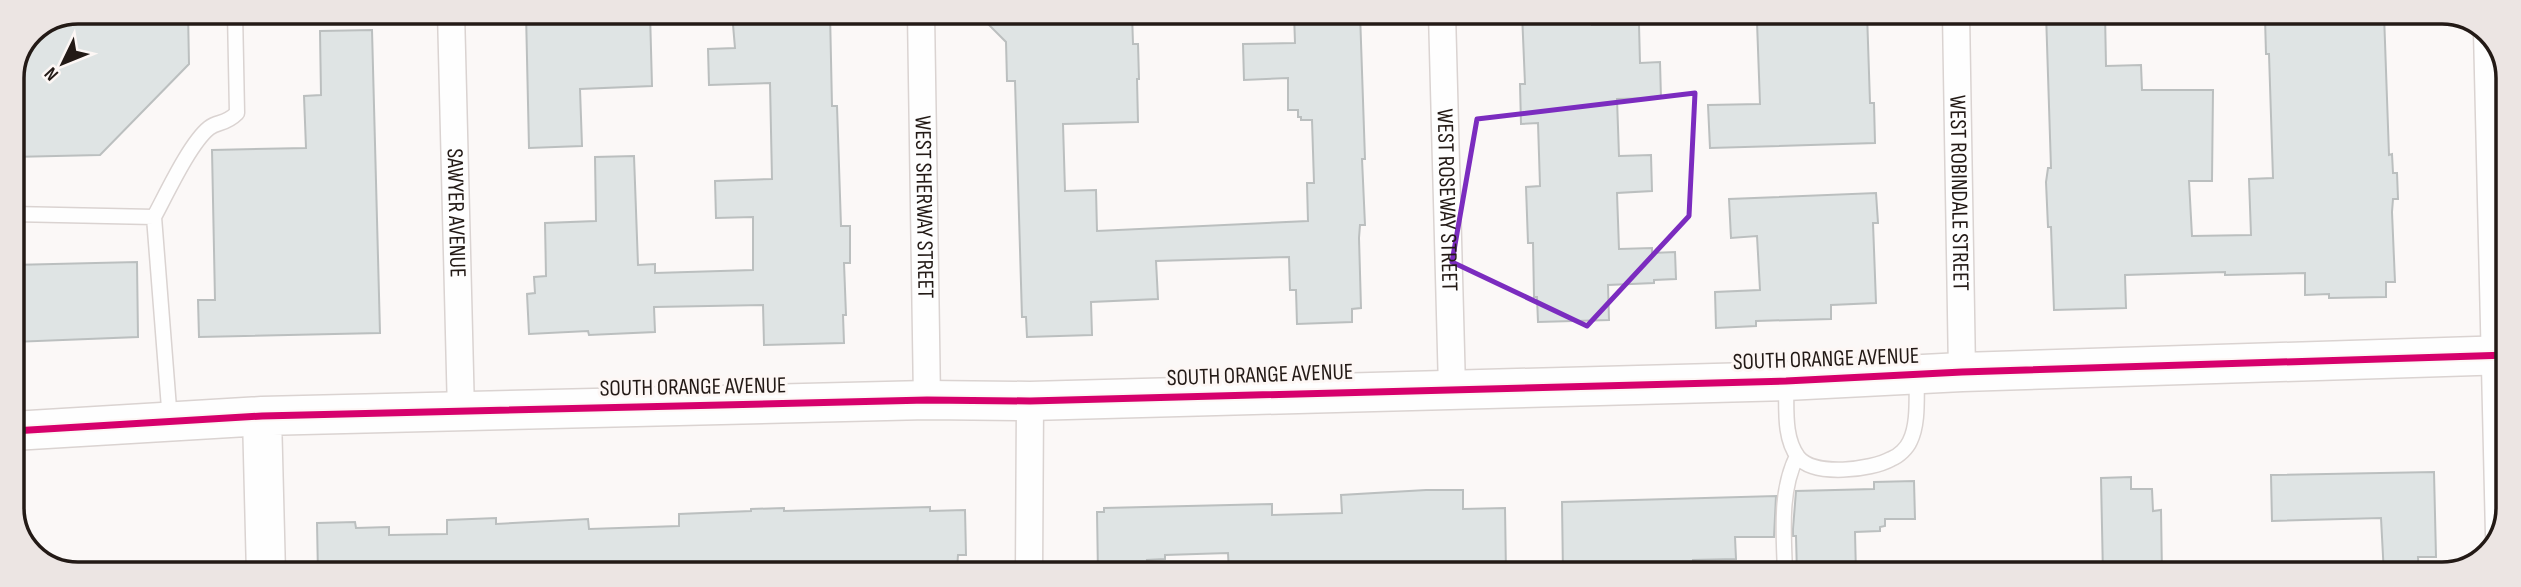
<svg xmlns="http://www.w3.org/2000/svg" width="2521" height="587" viewBox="0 0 2521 587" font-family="'Sofia Sans Condensed',sans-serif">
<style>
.building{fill:#dfe4e4;stroke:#bbbfbf;stroke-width:2}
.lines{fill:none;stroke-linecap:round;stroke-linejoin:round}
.lane-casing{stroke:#dad3d1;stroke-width:17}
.street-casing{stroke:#dad3d1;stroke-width:29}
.secondary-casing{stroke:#dad3d1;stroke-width:41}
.lane{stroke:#fefefe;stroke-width:14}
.street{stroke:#fefefe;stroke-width:26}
.secondary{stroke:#fefefe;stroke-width:38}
.cycleway-casing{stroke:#fdf7f5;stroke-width:11}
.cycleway{stroke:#d6006c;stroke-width:7}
.marked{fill:none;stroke:#7b2cbf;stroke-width:5;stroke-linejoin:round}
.labels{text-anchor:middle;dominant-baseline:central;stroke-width:6;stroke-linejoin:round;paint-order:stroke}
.street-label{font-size:23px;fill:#231a16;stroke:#fdf7f5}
.rim{fill:none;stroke:#231a16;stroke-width:3.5}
</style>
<rect width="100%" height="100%" fill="#fbf8f7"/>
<path class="building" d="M 78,12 L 188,12 L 189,64 L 100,155 L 12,157 L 12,78 L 32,31 Z
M 526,13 L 650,13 L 652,86 L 580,89 L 582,146 L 529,148 Z
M 732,13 L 830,13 L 832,106 L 837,106 L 841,226 L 850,226 L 850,263 L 844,263 L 846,315 L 843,315 L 844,343 L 764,345 L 763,305 L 654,307 L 655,332 L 589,335 L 588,331 L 529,334 L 527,294 L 535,293 L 534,277 L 546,276 L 545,223 L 596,221 L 595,157 L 634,156 L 638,265 L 655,264 L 655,273 L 753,270 L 753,217 L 716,218 L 715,181 L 772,179 L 770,83 L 709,85 L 708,49 L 735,48 Z
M 1099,13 L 1132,13 L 1133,44 L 1138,44 L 1139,79 L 1137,79 L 1138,122 L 1063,124 L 1065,191 L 1096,190 L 1097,231 L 1308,221 L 1307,183 L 1314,183 L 1312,120 L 1301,120 L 1301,117 L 1298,117 L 1298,110 L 1288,110 L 1288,78 L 1244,80 L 1243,44 L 1295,43 L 1294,13 L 1360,13 L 1365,159 L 1362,159 L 1365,225 L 1360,225 L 1359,238 L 1361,308 L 1352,309 L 1352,322 L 1297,324 L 1296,290 L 1290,290 L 1289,257 L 1156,261 L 1158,299 L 1091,302 L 1092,335 L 1027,337 L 1026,317 L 1022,317 L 1015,81 L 1007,81 L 1006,42 L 988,24 L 1099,21 Z
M 1522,13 L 1592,13 L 1592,25 L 1639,25 L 1640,63 L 1660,62 L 1661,98 L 1617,99 L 1619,156 L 1651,155 L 1652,191 L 1617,193 L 1619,249 L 1652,248 L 1652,253 L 1675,252 L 1676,279 L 1654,280 L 1654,283 L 1608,285 L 1609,320 L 1538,322 L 1537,297 L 1534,297 L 1533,243 L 1528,243 L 1526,187 L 1540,186 L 1538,123 L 1521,124 L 1520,84 L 1525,84 Z
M 1776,13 L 1867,13 L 1870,103 L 1874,103 L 1875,143 L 1710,148 L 1708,105 L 1760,104 L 1757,22 L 1775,21 Z
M 2046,13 L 2105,13 L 2106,66 L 2141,65 L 2142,90 L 2213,90 L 2212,181 L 2189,181 L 2192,236 L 2251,235 L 2249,179 L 2273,178 L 2269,54 L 2266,54 L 2265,18 L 2384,14 L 2389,155 L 2392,154 L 2393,173 L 2397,173 L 2398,199 L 2393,199 L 2392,212 L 2395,282 L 2386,282 L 2386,297 L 2329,298 L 2329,294 L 2305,295 L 2305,273 L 2225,275 L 2225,272 L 2125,275 L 2126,308 L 2054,310 L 2051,227 L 2048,227 L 2046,182 L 2048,168 L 2051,168 Z
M 372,30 L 380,333 L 199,337 L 198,300 L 215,300 L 212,150 L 306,148 L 304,96 L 321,95 L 320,31 Z
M 1876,193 L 1878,223 L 1873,223 L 1876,303 L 1831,305 L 1831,319 L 1756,321 L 1756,326 L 1716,328 L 1715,292 L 1760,290 L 1757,236 L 1731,238 L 1729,199 Z
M 137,262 L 138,337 L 13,342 L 12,265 Z
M 2434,472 L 2436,557 L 2418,557 L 2419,575 L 2384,575 L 2381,518 L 2272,521 L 2271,475 Z
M 2131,477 L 2131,489 L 2152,489 L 2153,511 L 2161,510 L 2162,575 L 2103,575 L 2101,478 Z
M 1914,481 L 1915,519 L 1885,519 L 1885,526 L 1880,527 L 1880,531 L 1855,532 L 1856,574 L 1797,574 L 1796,536 L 1793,536 L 1793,529 L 1796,491 L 1874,489 L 1874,482 Z
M 1426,490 L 1463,490 L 1463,509 L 1505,508 L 1506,574 L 1421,574 L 1421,564 L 1358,564 L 1358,569 L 1329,569 L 1329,574 L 1229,574 L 1228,553 L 1165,555 L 1165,559 L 1147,560 L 1148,574 L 1098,574 L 1097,512 L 1104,512 L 1104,508 L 1272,504 L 1272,515 L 1342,513 L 1341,495 Z
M 1776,496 L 1774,537 L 1735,537 L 1736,559 L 1693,560 L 1693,574 L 1563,574 L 1562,502 Z
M 930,507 L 930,511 L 965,510 L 966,555 L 958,555 L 957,569 L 851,574 L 681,574 L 681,566 L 621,567 L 622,574 L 318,574 L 317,523 L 355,522 L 356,528 L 389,527 L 389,535 L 447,534 L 447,520 L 496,518 L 496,524 L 588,519 L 589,529 L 679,526 L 679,514 L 751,511 L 751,509 L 784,508 L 784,511 Z"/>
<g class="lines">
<g class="lane-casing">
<path id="lane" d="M 12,214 L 154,217 L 170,421
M 154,217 C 166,195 190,143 209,128 C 218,121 225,125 237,113 L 235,12
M 1786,383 C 1787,407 1783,437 1798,457 C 1814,477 1871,470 1891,459 C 1899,456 1907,448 1910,441 C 1919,423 1916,395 1917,376
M 1785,574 C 1784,535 1779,492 1797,456"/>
</g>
<g class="street-casing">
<g id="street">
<path id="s1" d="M 451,12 L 461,413"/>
<path id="s2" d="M 921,13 L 927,400"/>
<path id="s3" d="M 1442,13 L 1452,389"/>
<path id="s4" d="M 1956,13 L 1962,372"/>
<path d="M 2487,31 L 2499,535"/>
<path d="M 1029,574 L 1030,401"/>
</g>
</g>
<g class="secondary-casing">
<path id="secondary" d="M 262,416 L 266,574
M 13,431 L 262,416 L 927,400 L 1030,401 L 1786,381 L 1962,372 L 2508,355"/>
</g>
<use href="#lane" class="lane"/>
<use href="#street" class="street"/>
<use href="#secondary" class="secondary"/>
<g class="cycleway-casing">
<path id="cycleway" d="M 13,431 L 262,416 L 927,400 L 1030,401 L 1786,381 L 1962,372 L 2508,355"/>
</g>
<use href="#cycleway" class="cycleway"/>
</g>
<path class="marked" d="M 1695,93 L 1689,216 L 1587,326 L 1452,262 L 1477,119 Z"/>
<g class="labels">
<g class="street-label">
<text stroke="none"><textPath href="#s4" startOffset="180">WEST ROBINDALE STREET</textPath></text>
<text stroke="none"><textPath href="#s3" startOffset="187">WEST ROSEWAY STREET</textPath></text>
<text stroke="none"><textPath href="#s2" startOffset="194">WEST SHERWAY STREET</textPath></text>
<text stroke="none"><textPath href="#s1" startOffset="201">SAWYER AVENUE</textPath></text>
<text transform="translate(1826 359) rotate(-2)">SOUTH ORANGE AVENUE</text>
<text transform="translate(1260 375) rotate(-2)">SOUTH ORANGE AVENUE</text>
<text transform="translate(693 387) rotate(-1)">SOUTH ORANGE AVENUE</text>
</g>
</g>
<path d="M0 0H2521V587H0ZM78 24H2442A54 54 0 0 1 2496 78V508A54 54 0 0 1 2442 562H78A54 54 0 0 1 24 508V78A54 54 0 0 1 78 24Z" fill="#ece5e3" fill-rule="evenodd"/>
<path class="rim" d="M78 24H2442A54 54 0 0 1 2496 78V508A54 54 0 0 1 2442 562H78A54 54 0 0 1 24 508V78A54 54 0 0 1 78 24Z"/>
<g transform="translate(63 63) rotate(227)" stroke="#fdf7f5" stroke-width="5" paint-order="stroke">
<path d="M0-5L12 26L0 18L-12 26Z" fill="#231a16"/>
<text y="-10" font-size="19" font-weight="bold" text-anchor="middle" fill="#231a16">N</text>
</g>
</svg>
